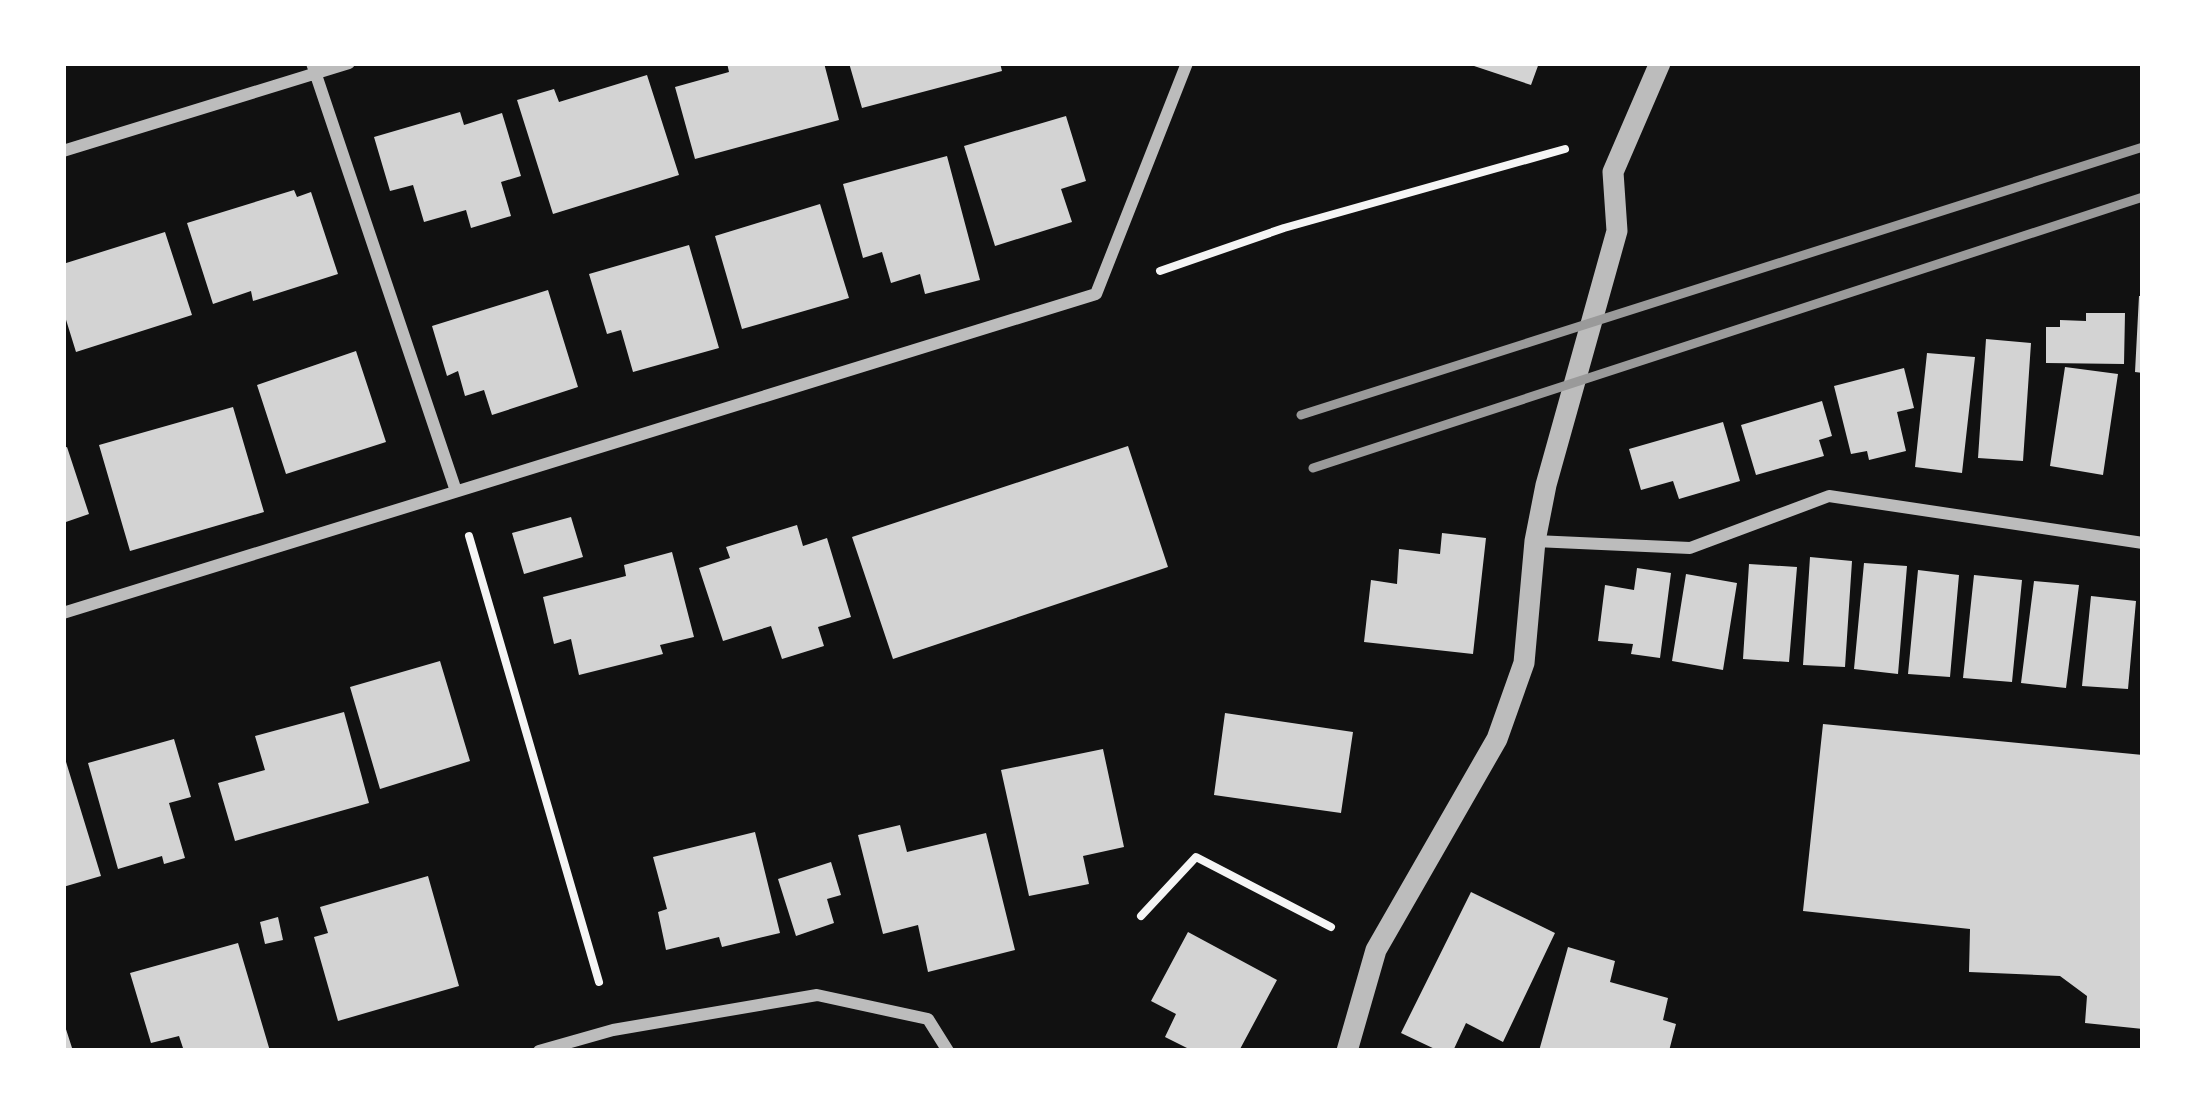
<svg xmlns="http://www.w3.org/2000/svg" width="2206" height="1114" viewBox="0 0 2206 1114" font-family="Helvetica,sans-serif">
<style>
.building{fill:#d3d3d3}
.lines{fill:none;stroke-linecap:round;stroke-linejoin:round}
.path{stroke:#f5f5f5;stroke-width:8}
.minor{stroke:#bcbcbc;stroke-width:12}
.tertiary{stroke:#bcbcbc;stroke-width:21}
.rail{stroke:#9a9a9a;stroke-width:9}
</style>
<rect width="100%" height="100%" fill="#111"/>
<path class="building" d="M 727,63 L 824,63 L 839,120 L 695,159 L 675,87 L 729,72 Z
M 849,63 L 1000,63 L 1002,71 L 862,108 Z
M 1465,63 L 1539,63 L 1531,85 Z
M 647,75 L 679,175 L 553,214 L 517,100 L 554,89 L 559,102 Z
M 460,112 L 464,125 L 502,113 L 521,176 L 501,182 L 511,216 L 471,228 L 466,210 L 424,222 L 413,185 L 390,191 L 374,137 Z
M 1066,116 L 1086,181 L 1061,189 L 1072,222 L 995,246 L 964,146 Z
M 947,156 L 980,280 L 925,294 L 920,274 L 891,283 L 882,252 L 863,258 L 843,184 Z
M 294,190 L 297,197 L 311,192 L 338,274 L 253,301 L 251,291 L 213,304 L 187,223 Z
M 820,204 L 849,298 L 742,329 L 715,236 Z
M 165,232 L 192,315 L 76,352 L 63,310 L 63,264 Z
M 689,245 L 719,348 L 633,372 L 621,330 L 607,334 L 589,274 Z
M 548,290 L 578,387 L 492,415 L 484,390 L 465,396 L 458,371 L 447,376 L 432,326 Z
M 2139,296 L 2143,296 L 2143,373 L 2135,372 Z
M 2086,313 L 2125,313 L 2124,364 L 2046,363 L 2046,327 L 2060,327 L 2060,320 L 2086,321 Z
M 1986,339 L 2031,343 L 2023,461 L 1978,458 Z
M 356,351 L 386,442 L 286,474 L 257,385 Z
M 1927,353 L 1975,357 L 1962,473 L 1915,467 Z
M 2065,367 L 2118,374 L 2103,475 L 2050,466 Z
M 1904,368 L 1914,408 L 1897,412 L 1906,451 L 1869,460 L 1867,451 L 1851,454 L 1834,386 Z
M 1822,401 L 1832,436 L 1819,440 L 1824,456 L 1756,475 L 1741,425 Z
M 233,407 L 264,512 L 130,551 L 99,445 Z
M 1723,422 L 1740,481 L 1679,499 L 1673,481 L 1641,490 L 1629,449 Z
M 1128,446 L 1168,567 L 893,659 L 852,537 Z
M 67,447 L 89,514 L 63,523 L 63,448 Z
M 571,517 L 583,557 L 524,574 L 512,533 Z
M 797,525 L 803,546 L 827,538 L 851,617 L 818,627 L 824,646 L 782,659 L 771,626 L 723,641 L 699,568 L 730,558 L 726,547 Z
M 1442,533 L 1486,538 L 1473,654 L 1364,642 L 1371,580 L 1397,584 L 1399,549 L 1440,554 Z
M 672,552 L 694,637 L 660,645 L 663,654 L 579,675 L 571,639 L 554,644 L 543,597 L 626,576 L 624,565 Z
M 1810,557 L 1852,561 L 1845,667 L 1803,665 Z
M 1864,563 L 1907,566 L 1898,674 L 1854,669 Z
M 1749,564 L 1797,567 L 1789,662 L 1743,659 Z
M 1637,568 L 1671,573 L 1660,658 L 1631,654 L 1633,644 L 1598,641 L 1605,585 L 1634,590 Z
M 1918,570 L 1959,575 L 1950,677 L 1908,674 Z
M 1686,574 L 1737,583 L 1723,670 L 1672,661 Z
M 1974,575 L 2022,580 L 2012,682 L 1963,678 Z
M 2034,581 L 2079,585 L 2066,688 L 2021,683 Z
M 2091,596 L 2136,601 L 2128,689 L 2082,686 Z
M 440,661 L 470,761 L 380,789 L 350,687 Z
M 344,712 L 369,803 L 235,841 L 218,783 L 265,770 L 255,736 Z
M 1225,713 L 1353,732 L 1341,813 L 1214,795 Z
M 1823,724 L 2143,755 L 2143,1029 L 2085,1023 L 2087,996 L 2060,976 L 1969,972 L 1970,929 L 1803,911 Z
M 174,739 L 191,797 L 169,803 L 185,858 L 164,864 L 162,856 L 118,869 L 88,763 Z
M 1103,749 L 1124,847 L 1083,856 L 1089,884 L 1029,896 L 1001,770 Z
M 63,752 L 101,876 L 63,887 Z
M 900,825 L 907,852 L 986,833 L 1015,950 L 928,972 L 918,925 L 883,934 L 858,835 Z
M 755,832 L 780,933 L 722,947 L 719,937 L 666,950 L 658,912 L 667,909 L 653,857 Z
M 831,862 L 841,895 L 827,899 L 834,923 L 796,936 L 778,879 Z
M 428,876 L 459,986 L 338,1021 L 314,937 L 328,933 L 320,907 Z
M 1471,892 L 1555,933 L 1503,1042 L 1466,1023 L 1453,1051 L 1439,1051 L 1401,1033 Z
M 278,917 L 283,940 L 265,944 L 260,922 Z
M 1188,932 L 1277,980 L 1239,1051 L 1193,1051 L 1165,1037 L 1176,1014 L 1151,1001 Z
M 238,943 L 270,1051 L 184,1051 L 179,1036 L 151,1043 L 130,973 Z
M 1568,947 L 1615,961 L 1610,982 L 1668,998 L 1663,1020 L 1676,1024 L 1669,1051 L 1539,1051 Z
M 63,1023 L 64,1023 L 73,1051 L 63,1051 Z"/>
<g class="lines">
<path class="path" d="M 1160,271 L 1284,228 L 1565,149
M 469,536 L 599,982
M 1141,916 L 1196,857 L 1331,927"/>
<path class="minor" d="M 312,63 L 455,488
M 63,151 L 349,63
M 1535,541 L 1690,548 L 1829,496 L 2143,543
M 63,613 L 1096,294 L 1187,63
M 539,1051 L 613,1030 L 817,995 L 928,1019 L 948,1051"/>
<path class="tertiary" d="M 1347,1051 L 1376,950 L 1497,739 L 1524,663 L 1535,541 L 1546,485 L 1617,231 L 1613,172 L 1660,63"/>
<path class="rail" d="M 1301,415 L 2143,147
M 1313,468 L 2143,197"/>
</g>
<rect width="2206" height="1114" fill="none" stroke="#ffffff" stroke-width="132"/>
</svg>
